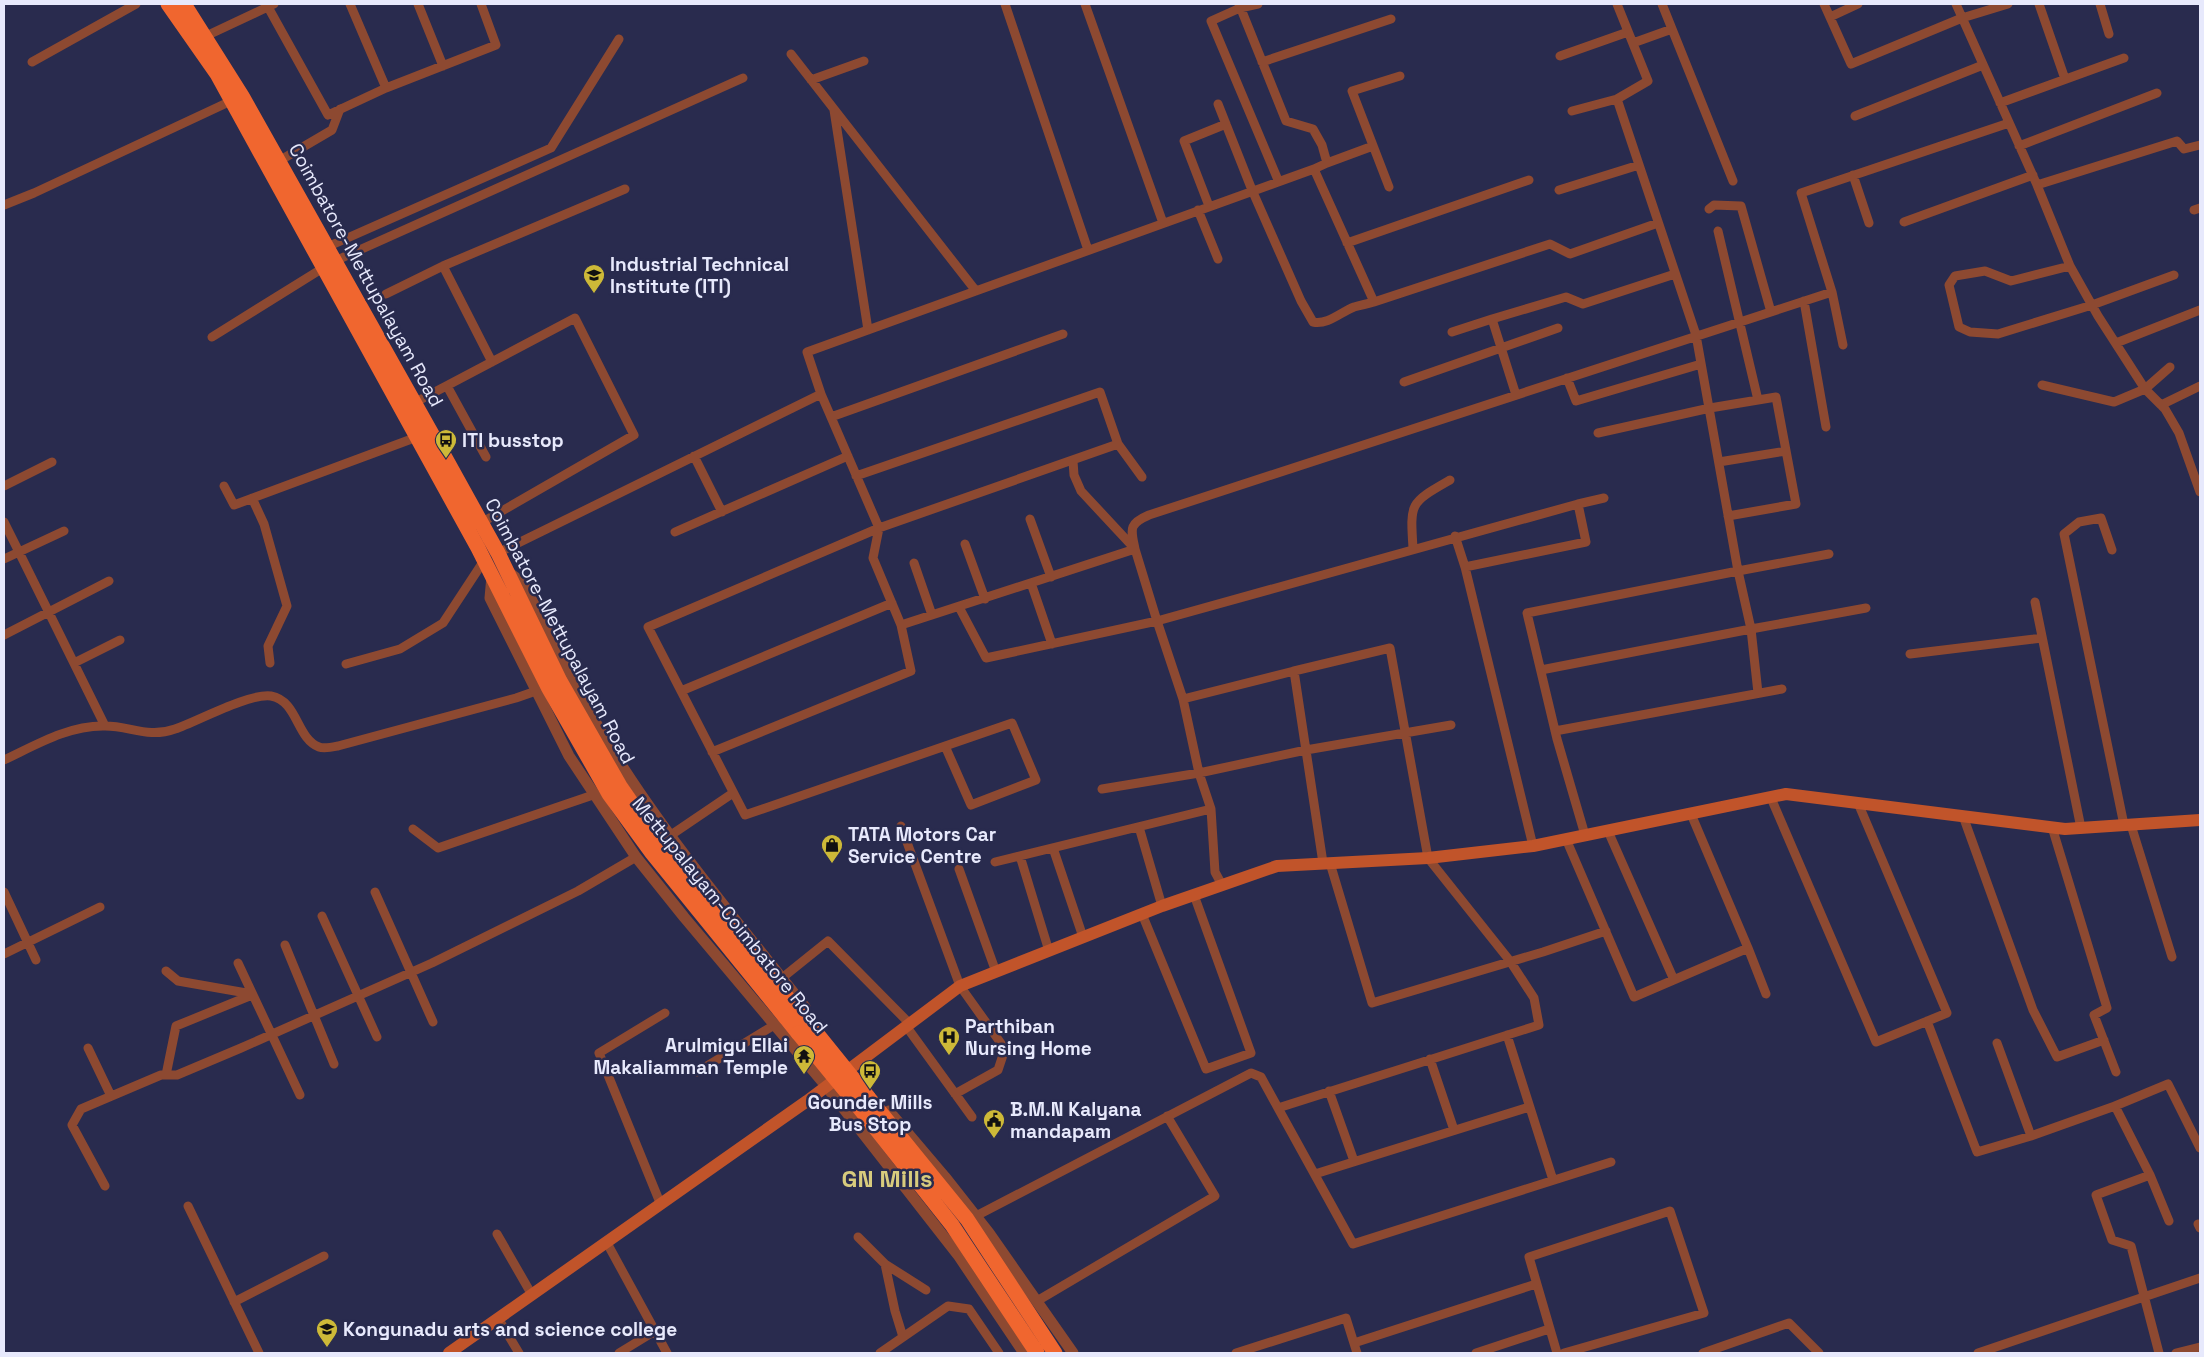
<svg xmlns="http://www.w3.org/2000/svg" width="2204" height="1357" viewBox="0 0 2204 1357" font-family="'Space Grotesk',sans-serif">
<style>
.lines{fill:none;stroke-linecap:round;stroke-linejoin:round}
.minor{stroke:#8d4931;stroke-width:9}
.tertiary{stroke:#8d4931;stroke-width:11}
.secondary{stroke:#c1542a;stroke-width:12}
.trunk{stroke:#f0662f;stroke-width:15}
.trunk-bridge{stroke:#f0662f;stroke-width:15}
.labels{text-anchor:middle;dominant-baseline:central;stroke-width:5;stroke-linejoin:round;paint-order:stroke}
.poi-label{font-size:19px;font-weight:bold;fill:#e7e9fc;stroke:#292b4e;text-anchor:start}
.street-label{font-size:19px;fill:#e7e9fc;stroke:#292b4e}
.district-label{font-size:24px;font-weight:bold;fill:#d8cb7d;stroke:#292b4e}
</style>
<rect width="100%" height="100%" fill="#292b4e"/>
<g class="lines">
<path class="minor" d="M 350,4 L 386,88 L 496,45 L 481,4
M 418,4 L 443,66
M 1005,4 L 1088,250
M 1085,4 L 1163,223
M 1239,4 L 1286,121 L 1313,129 L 1322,145 L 1327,163 L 1314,169
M 1258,4 L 1240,8 L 1211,21 L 1278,180
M 1824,4 L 1851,64 L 1962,18 L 2008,4
M 1956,4 L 2037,185 L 2070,266 L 2098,316 L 2145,389 L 2165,409 L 2179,433 L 2200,492
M 2039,4 L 2065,79
M 2100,4 L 2109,34
M 268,7 L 328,115 L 386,88
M 1830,17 L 1858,4
M 1672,29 L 1733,181
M 206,36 L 274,4
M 1633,43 L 1672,29 L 1662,4
M 791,54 L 976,291
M 1560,56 L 1628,32
M 32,62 L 136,4
M 1262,62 L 1391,19
M 811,80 L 864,61
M 2000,103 L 2124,58
M 1218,104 L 1252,190 L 1301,301 L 1313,322 C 1328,325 1341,312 1354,307 C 1361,305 1367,304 1374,302
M 834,110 L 868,330
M 1572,111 L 1617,99
M 1855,116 L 1983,65
M 2019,146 L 2157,93
M 279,161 L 332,130 L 340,109
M 1327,163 L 1373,146
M 1853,175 L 1869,223
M 2037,185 L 2177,141 L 2184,149 L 2200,145
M 1389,187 L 1352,91 L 1400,76
M 1559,190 L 1639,165
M 4,205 L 34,193 L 231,101
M 1209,206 L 1184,141 L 1226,124
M 1709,209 L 1714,205 L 1741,206 L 1771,312
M 1198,210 L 1218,259
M 2194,210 L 2200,208
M 1904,222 L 2033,175
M 1718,231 L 1758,400
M 1347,243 L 1529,180
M 327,247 L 551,148 L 619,39
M 335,261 L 743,78
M 443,266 L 492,362
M 2070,266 L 2011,281 L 1985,271 L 1955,276 L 1949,285 L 1959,327 L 1970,332 L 1998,334 L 2092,305 L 2174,275
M 386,294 L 443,266 L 625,189
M 1804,301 L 1826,427
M 1452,332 L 1492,319
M 212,337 L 323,268
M 2116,343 L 2200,310
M 1843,345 L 1832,292 L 1801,193 L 2009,123
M 1567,378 L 1576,401 L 1701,364
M 1404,382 L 1558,328
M 2042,385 L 2114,402 L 2145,389 L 2170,367
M 447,386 L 486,457
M 821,394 L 807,352 L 1314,169 L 1374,302 L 1550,244 L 1570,254 L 1658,223
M 1516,395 L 1492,319 L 1566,297 L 1583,304 L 1675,274
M 414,403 L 575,318 L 634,435 L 481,523
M 2161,405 L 2200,386
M 831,417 L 1063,334
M 1598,433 L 1710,408 L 1776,397 L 1796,504 L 1728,516
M 1118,444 L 1142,477
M 694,456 L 722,512
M 1073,461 L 1074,475 L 1081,491 L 1135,549 L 1157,621 L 1578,504 L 1586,542 L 1465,567 L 1533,846
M 1719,462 L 1786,451
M 856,476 L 1100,392 L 1118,444 L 879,528 L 648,627 L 745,815 C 834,785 923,754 1012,723 L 1036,780 L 971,805 L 945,746
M 4,486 L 52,462
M 224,486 L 234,505 L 417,437
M 252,498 L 264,524 L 287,606 L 268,646 L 270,663
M 1578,504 L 1604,498
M 1030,519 L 1051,577
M 4,522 L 19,552 L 64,531
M 675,532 L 848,456
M 1455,536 L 1465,567
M 965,544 L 985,599
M 1413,548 C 1410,502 1410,503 1450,480
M 2112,550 L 2101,518 L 2079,522 L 2064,534 L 2124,825
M 498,553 L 821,394 L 879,528 L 873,558 L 901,625 L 1135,549 C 1131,529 1128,524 1149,515 L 1832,292
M 4,559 L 19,552 L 105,726
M 914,563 L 932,615
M 1031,583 L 1052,644
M 2035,602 L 2081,828
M 959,607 L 986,658 L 1157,621 L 1183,699
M 4,635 L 109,581
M 1910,654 L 2042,638
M 74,663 L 120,640
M 346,664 L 400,649 L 443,623 L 485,559
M 1541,670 L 1751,629 L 1738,571 L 1829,554
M 681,691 L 892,603
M 1758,693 L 1751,629 L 1866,608
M 1555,731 L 1782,689
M 712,752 L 911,671 L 901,625
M 4,760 C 36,745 67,726 103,726 C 129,725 147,739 175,729 C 198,721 249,693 271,696 C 298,701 296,738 319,747 C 324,749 333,747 338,746 L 516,698 L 536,691
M 1102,789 L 1199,773 L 1306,750 L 1451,725
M 1771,798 L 1876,1042 L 1947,1013 L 1858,803
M 1211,809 L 1215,872 L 1222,885
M 1691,814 L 1748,948
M 1963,816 L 2033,1010 L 2057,1057 L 2104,1040
M 2131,825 L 2172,957
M 901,826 L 960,986 L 1005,1049 L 998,1070 L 955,1094
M 1139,827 L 1162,906
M 2052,827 L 2107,1008 L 2094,1015 L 2116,1072
M 413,829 L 438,848 L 593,795
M 1608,831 L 1674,980
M 671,835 L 733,793
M 1585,835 L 1557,739 L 1527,613 L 1738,571 L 1696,335 L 1617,99 L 1648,81 L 1617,4
M 1566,839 L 1634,997 L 1748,948 L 1766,994
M 1053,848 L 1083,937
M 1020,856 L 1049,951
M 995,862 L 1211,809 L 1199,773 L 1183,699 L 1294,671
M 1323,863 L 1294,671 L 1390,648 L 1428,858 L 1510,961 L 1534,998 L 1539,1025 L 1278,1108 L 1353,1244 L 1611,1162
M 1330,863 L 1372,1003 L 1543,952 L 1606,931
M 959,869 L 996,972
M 4,892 L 36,960
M 375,892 L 433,1022
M 1142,914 L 1206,1069 L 1251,1053 L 1194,895
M 322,916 L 377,1037
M 285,945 L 334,1064
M 4,954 L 100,907
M 238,963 L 300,1095
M 166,971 L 178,981 L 252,994
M 782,978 L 828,941 L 910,1024
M 1927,1021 L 1977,1152 L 2031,1136 L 2115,1106
M 906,1026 L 972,1117
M 1507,1035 L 1553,1180
M 1997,1043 L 2031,1136
M 88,1048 L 111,1096
M 1430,1059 L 1454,1130
M 697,1072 L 776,1024
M 166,1075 L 176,1026 L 252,995
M 1329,1091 L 1354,1161
M 1315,1174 L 1529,1107
M 2150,1175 L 2169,1221
M 105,1186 L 72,1125 L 81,1109 L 161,1075 L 177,1075 L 241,1048 L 432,963 L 578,891 L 636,857
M 661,1205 L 599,1053 L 665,1013
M 188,1206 L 259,1353
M 976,1216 L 1251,1073 L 1261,1077 L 1278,1108
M 2198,1224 L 2200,1228
M 497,1234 L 532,1295
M 858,1237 L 885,1264 L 926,1290
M 607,1243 L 667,1353
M 885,1264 L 895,1311 L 903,1337
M 1037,1301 L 1215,1196 L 1167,1116
M 234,1302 L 324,1256
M 498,1318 L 519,1353
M 1354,1343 L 1536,1284
M 619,1353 L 655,1331
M 880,1353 L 948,1306 L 969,1309 L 999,1353
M 1236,1353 L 1346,1318 L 1357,1353
M 1476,1353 L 1549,1329
M 1557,1353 L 1529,1257 L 1670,1211 L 1704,1313 L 1564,1353
M 1703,1353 L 1789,1323 L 1819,1353
M 1978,1353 L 2200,1278
M 2159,1353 L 2131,1246 L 2112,1240 L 2096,1195 L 2150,1175 L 2115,1106 L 2168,1084 L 2200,1148
M 2176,1353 L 2200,1347"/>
<path class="tertiary" d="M 508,572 L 523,583 C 556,645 585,710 624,769 C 678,852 743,929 805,1007
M 492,576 L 490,598 L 569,756 L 636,857 L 684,917 L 826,1086 L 958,1255 L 1024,1353
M 889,1111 L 945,1177 L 989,1233 L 1073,1353"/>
<path class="secondary" d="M 449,1353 L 807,1101 L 960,986 L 1162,906 L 1277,866 L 1428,858 L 1533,846 L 1786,794 L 2065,829 L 2200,820"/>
<path class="trunk" d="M 168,4 L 217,74 L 478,548 L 548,687 L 609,794 L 652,853 L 798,1033
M 184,4 L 242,96 L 442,452 L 498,553 L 560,681 L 620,786 L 660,844 L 810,1025
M 868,1097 L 967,1219 L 1055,1353
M 857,1105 L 952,1225 L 1037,1353"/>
<path class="trunk-bridge" d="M 810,1025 L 868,1097
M 798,1033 L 857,1105"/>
</g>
<defs>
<g id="university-pin" transform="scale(1.125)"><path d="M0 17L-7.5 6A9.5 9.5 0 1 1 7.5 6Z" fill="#cdb938" stroke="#292b4e"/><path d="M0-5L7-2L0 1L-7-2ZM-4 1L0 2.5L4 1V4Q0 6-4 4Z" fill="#111"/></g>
<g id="bus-pin" transform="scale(1.125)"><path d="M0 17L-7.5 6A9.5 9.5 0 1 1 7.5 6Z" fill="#cdb938" stroke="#292b4e"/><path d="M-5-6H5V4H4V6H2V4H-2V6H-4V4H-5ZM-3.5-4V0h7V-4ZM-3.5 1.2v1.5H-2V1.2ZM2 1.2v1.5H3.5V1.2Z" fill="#111"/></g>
<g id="shop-pin" transform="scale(1.125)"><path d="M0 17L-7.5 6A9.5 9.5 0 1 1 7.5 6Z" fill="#cdb938" stroke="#292b4e"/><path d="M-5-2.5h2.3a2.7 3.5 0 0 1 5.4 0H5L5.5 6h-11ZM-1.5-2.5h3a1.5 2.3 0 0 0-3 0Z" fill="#111"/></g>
<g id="hospital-pin" transform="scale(1.125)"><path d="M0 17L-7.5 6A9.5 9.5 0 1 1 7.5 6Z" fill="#cdb938" stroke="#292b4e"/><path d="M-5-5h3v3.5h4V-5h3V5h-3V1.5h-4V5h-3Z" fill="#111"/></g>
<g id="temple-pin" transform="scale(1.125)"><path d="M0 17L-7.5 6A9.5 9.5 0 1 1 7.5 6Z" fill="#cdb938" stroke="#292b4e"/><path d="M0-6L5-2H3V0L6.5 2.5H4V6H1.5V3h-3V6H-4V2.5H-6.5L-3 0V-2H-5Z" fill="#111"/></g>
<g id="civic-pin" transform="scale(1.125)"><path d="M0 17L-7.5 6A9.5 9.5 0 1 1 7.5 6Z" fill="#cdb938" stroke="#292b4e"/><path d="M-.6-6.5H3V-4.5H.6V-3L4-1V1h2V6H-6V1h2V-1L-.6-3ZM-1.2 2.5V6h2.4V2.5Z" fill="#111"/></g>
</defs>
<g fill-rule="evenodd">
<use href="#university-pin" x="594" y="275"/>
<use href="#bus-pin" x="446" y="440"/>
<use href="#shop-pin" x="832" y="845"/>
<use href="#hospital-pin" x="949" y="1037"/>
<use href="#temple-pin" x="804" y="1056"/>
<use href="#bus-pin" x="870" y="1071"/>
<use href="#civic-pin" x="994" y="1120"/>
<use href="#university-pin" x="327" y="1329"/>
</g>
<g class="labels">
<g class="poi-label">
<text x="610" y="264">Industrial Technical<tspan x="610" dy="22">Institute (ITI)</tspan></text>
<text x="462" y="440">ITI busstop</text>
<text x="848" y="834">TATA Motors Car<tspan x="848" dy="22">Service Centre</tspan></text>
<text x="965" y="1026">Parthiban<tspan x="965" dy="22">Nursing Home</tspan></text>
<text x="788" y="1045" text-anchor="end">Arulmigu Ellai<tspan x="788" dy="22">Makaliamman Temple</tspan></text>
<text x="870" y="1102" text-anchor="middle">Gounder Mills<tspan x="870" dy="22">Bus Stop</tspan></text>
<text x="1010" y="1109">B.M.N Kalyana<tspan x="1010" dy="22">mandapam</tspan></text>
<text x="343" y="1329">Kongunadu arts and science college</text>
</g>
<g class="street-label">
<text transform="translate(366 275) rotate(61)">Coimbatore-Mettupalayam Road</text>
<text transform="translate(560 631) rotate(62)">Coimbatore-Mettupalayam Road</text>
<text transform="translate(730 915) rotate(51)">Mettupalayam-Coimbatore Road</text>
</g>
<g class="district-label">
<text x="887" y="1178">GN Mills</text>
</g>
</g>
<rect width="2204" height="1357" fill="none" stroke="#e7e9fc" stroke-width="10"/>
</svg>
